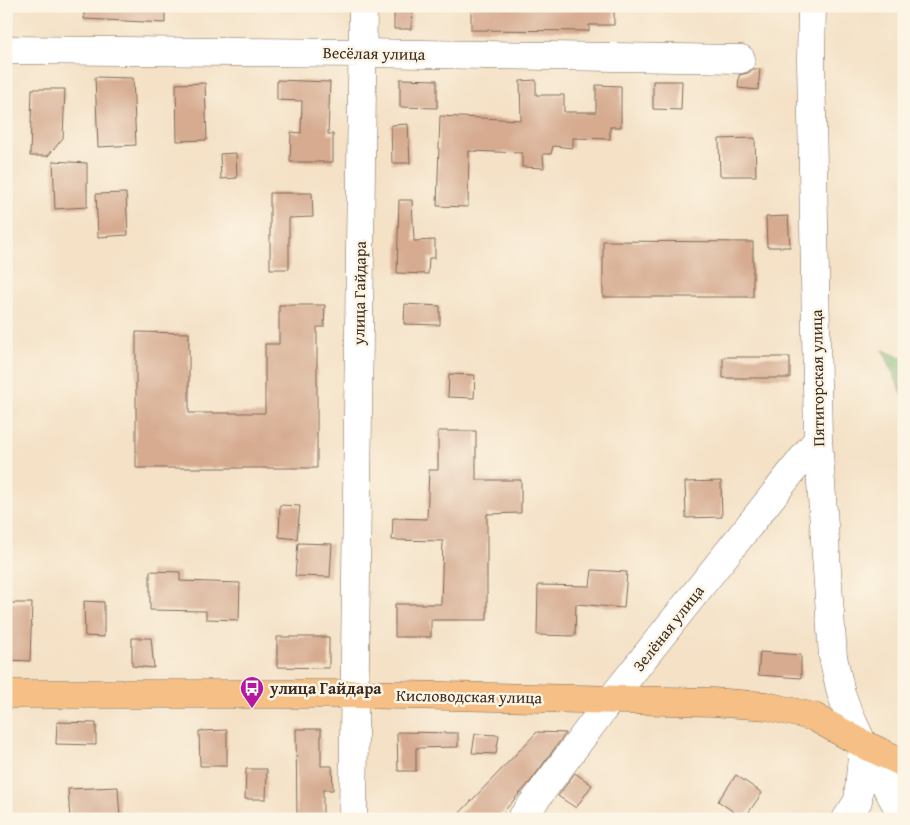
<svg xmlns="http://www.w3.org/2000/svg" width="910" height="825" viewBox="0 0 910 825" font-family="'Gentium Book Plus',serif">
<style>
.forest{fill:url(#forest-crowns);stroke:#5a6e47}
.building{fill:#d6ab90}
.lines{fill:none;stroke-linecap:round;stroke-linejoin:round}
.minor-casing{stroke:#7c6a59;stroke-width:29}
.major-casing{stroke:#7c6a59;stroke-width:29}
.minor{stroke:#fff;stroke-width:28}
.major{stroke:#f5bf86;stroke-width:28}
.labels{text-anchor:middle;dominant-baseline:central;stroke-width:5;stroke-linejoin:round;paint-order:stroke}
.street-label{font-size:16px;fill:#3b2a1e;stroke:#fcf5e5}
.poi-label{font-size:16px;font-weight:bold;fill:#3b2a1e;stroke:#fcf5e5;text-anchor:start}
</style>
<defs>
<pattern id="forest-crowns" width="20" height="18" patternUnits="userSpaceOnUse" patternTransform="scale(1.25)"><rect width="20" height="18" fill="#7ab270"/><path d="M2 6a3 3 0 1 1 6 0M12 15a3 3 0 1 1 6 0" fill="none" stroke="#65915b"/></pattern>
</defs>
<rect width="100%" height="100%" fill="#fcf5e5"/>
<filter id="ink" filterUnits="userSpaceOnUse"><feTurbulence type="fractalNoise" baseFrequency=".02" numOctaves="2"/><feDisplacementMap in="SourceGraphic" scale="10" xChannelSelector="R" yChannelSelector="G"/><feConvolveMatrix kernelMatrix="1 2 1 2 8 2 1 2 1" color-interpolation-filters="sRGB"/></filter>
<filter id="wash" filterUnits="userSpaceOnUse"><feTurbulence type="fractalNoise" baseFrequency=".0096" numOctaves="4" result="noise"/><feDisplacementMap in="SourceGraphic" scale="20" xChannelSelector="R" yChannelSelector="G"/><feGaussianBlur stdDeviation="1.12" result="paint"/><feColorMatrix in="noise" values="0 0 0 0 0 0 0 0 0 0 0 0 0 0 0 0 0 1.4 0 .05"/><feComposite in="paint" operator="in"/></filter>
<g filter="url(#wash)">
<rect width="100%" height="100%" fill="#f4e1c6"/>
<path class="forest" d="M 883,350 L 904,359 L 904,399 Z"/>
<g id="blocks">
<path class="building" d="M 84,6 L 165,6 L 165,23 L 84,19 Z
M 394,6 L 412,6 L 411,29 L 394,29 Z
M 471,6 L 614,6 L 614,25 L 589,25 L 589,31 L 471,30 Z
M 753,69 L 760,69 L 758,90 L 738,88 L 739,75 L 748,73 Z
M 95,77 L 133,78 L 136,145 L 98,147 Z
M 400,79 L 437,80 L 437,108 L 400,107 Z
M 277,80 L 330,82 L 328,134 L 333,134 L 333,162 L 290,162 L 291,132 L 301,133 L 302,101 L 277,100 Z
M 536,80 L 536,95 L 564,95 L 564,112 L 596,112 L 596,85 L 621,86 L 621,127 L 610,127 L 610,139 L 573,138 L 573,148 L 553,146 L 551,154 L 543,154 L 544,168 L 522,167 L 522,153 L 469,151 L 468,207 L 437,206 L 440,116 L 521,120 L 520,81 Z
M 653,81 L 682,81 L 681,110 L 653,109 Z
M 205,83 L 207,140 L 177,141 L 176,84 Z
M 32,89 L 65,89 L 63,138 L 48,156 L 30,156 Z
M 408,124 L 410,163 L 392,163 L 391,125 Z
M 755,138 L 756,176 L 720,176 L 719,139 Z
M 236,153 L 237,178 L 221,179 L 220,154 Z
M 53,161 L 87,163 L 87,207 L 55,209 Z
M 126,193 L 128,235 L 98,237 L 96,194 Z
M 270,193 L 312,193 L 313,217 L 289,218 L 289,269 L 270,269 Z
M 399,200 L 412,200 L 414,241 L 435,240 L 435,258 L 429,258 L 428,274 L 397,273 Z
M 788,216 L 790,247 L 767,247 L 766,217 Z
M 603,241 L 753,242 L 753,297 L 603,297 Z
M 405,304 L 440,306 L 440,325 L 404,324 Z
M 279,305 L 325,305 L 324,327 L 317,327 L 317,468 L 136,468 L 136,332 L 189,333 L 189,413 L 265,413 L 265,344 L 279,344 Z
M 723,357 L 790,357 L 790,378 L 723,378 Z
M 449,374 L 475,375 L 474,398 L 448,397 Z
M 438,431 L 476,431 L 476,480 L 521,480 L 521,513 L 487,514 L 487,620 L 431,620 L 431,637 L 395,637 L 395,604 L 441,604 L 443,541 L 392,540 L 393,518 L 427,519 L 429,470 L 438,470 Z
M 721,481 L 722,517 L 686,518 L 685,482 Z
M 280,505 L 300,506 L 297,539 L 279,537 Z
M 298,543 L 332,544 L 330,577 L 295,576 Z
M 592,570 L 627,572 L 624,608 L 576,604 L 575,636 L 537,635 L 538,585 L 590,586 Z
M 150,571 L 180,572 L 180,581 L 240,583 L 239,620 L 206,619 L 206,611 L 150,610 Z
M 84,601 L 104,602 L 104,637 L 85,636 Z
M 6,603 L 32,603 L 30,661 L 6,660 Z
M 277,637 L 329,637 L 329,668 L 277,667 Z
M 132,638 L 151,638 L 154,668 L 132,666 Z
M 760,652 L 801,655 L 801,678 L 758,675 Z
M 57,722 L 96,723 L 96,745 L 56,744 Z
M 296,729 L 321,729 L 321,766 L 332,766 L 333,790 L 323,790 L 323,819 L 297,819 Z
M 227,730 L 227,766 L 200,766 L 199,731 Z
M 397,732 L 458,733 L 458,747 L 416,748 L 416,771 L 398,771 Z
M 537,732 L 566,733 L 530,782 L 497,819 L 454,819 Z
M 475,734 L 499,735 L 496,754 L 472,753 Z
M 246,769 L 267,769 L 266,799 L 245,799 Z
M 575,773 L 592,785 L 576,808 L 558,796 Z
M 736,775 L 762,793 L 744,819 L 718,801 Z
M 118,787 L 120,819 L 70,819 L 68,789 Z"/>
</g>
</g>
<g filter="url(#ink)">
<use href="#blocks" fill-opacity="0" stroke="#7c6a59" stroke-width="1"/>
<g class="lines">
<g class="minor-casing">
<path id="minor" d="M 812,6 L 811,60 L 818,439 L 833,657 L 841,693 L 847,709 L 863,744 L 904,819
M 6,50 L 362,53 L 741,59
M 353,819 L 363,6
M 521,819 L 611,699 L 818,439
M 846,819 L 858,801 L 863,744"/>
</g>
<g class="major-casing">
<path id="major" d="M 6,694 L 354,694 L 712,702 L 767,706 L 814,717 L 863,744 L 904,763"/>
</g>
<use href="#minor" class="minor"/>
<use href="#major" class="major"/>
</g>
</g>
<defs>
<g id="bus-pin" transform="scale(1.25)"><path d="M0 17L-7.5 6A9.5 9.5 0 1 1 7.5 6Z" fill="#b5179e" stroke="#fcf5e5"/><path d="M-5-6H5V4H4V6H2V4H-2V6H-4V4H-5ZM-3.5-4V0h7V-4ZM-3.5 1.2v1.5H-2V1.2ZM2 1.2v1.5H3.5V1.2Z" fill="#fff"/></g>
</defs>
<g fill-rule="evenodd">
<use href="#bus-pin" x="252" y="688"/>
</g>
<g class="labels">
<g class="street-label">
<text transform="translate(374 53) rotate(1)">Весёлая улица</text>
<text transform="translate(359 293) rotate(-89)">улица Гайдара</text>
<text transform="translate(817 378) rotate(-91)">Пятигорская улица</text>
<text transform="translate(668 628) rotate(-52)">Зелёная улица</text>
<text transform="translate(469 696) rotate(1)">Кисловодская улица</text>
</g>
<g class="poi-label">
<text x="270" y="688">улица Гайдара</text>
</g>
</g>
<rect width="910" height="825" fill="none" stroke="#fcf5e5" stroke-width="25"/>
</svg>
